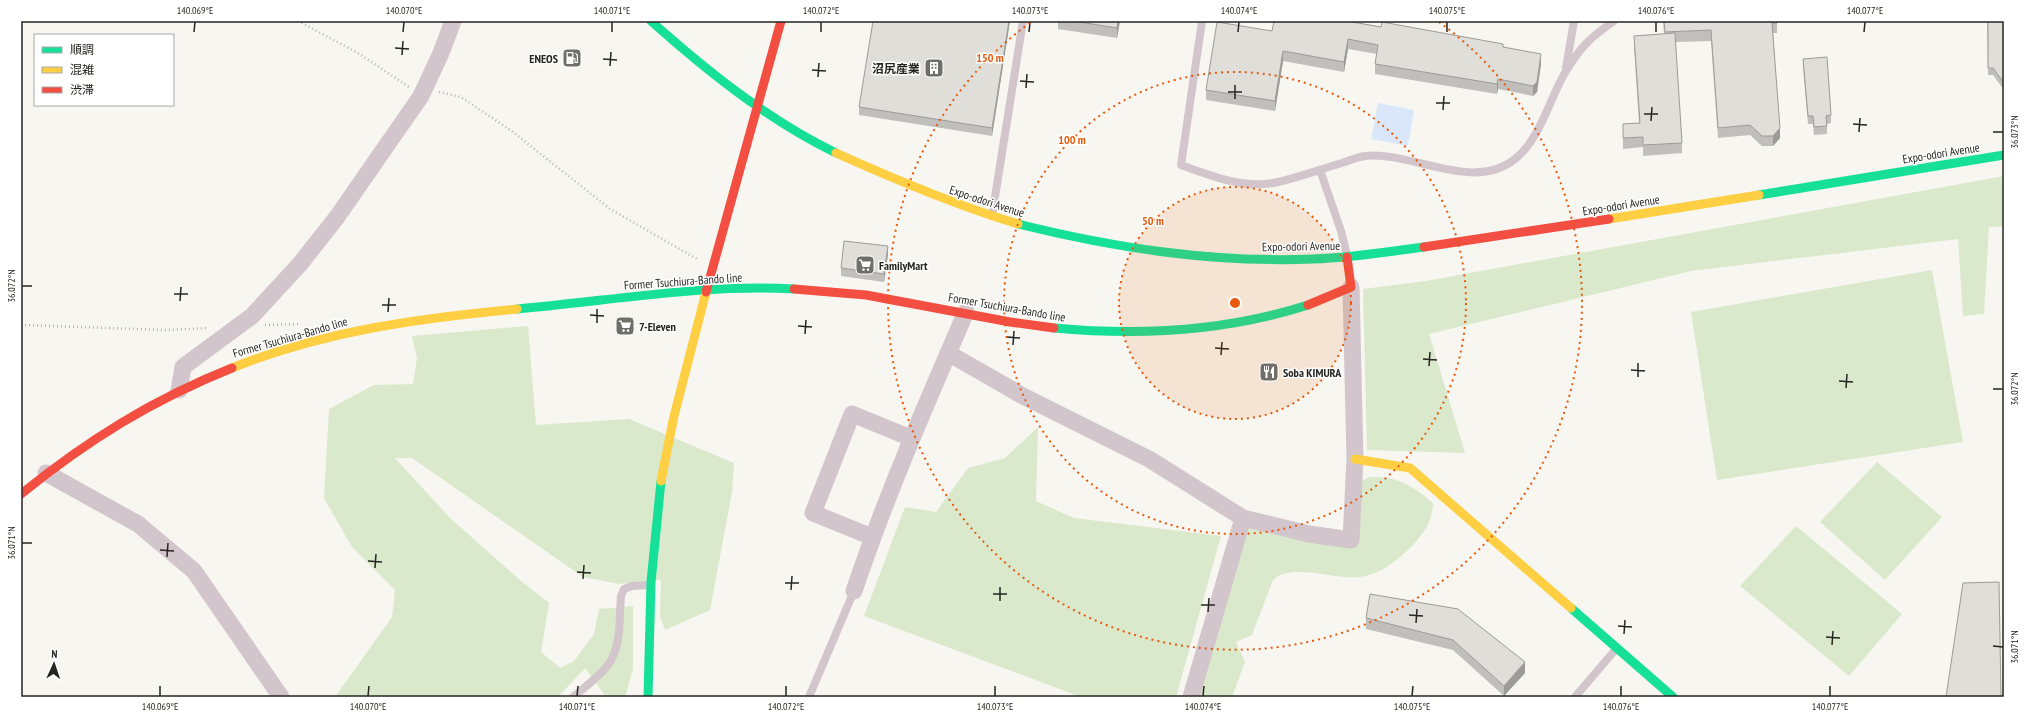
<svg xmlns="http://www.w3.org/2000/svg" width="2025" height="718" viewBox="0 0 2025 718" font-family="'PT Sans Narrow','Noto Sans JP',sans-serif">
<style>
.green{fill:#dae9cb}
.water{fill:#dae7fa}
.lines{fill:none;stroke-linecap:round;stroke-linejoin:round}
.path{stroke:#bbb2b4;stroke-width:2.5;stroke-dasharray:1 3;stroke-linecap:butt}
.lane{stroke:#d2c5cb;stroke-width:8}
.street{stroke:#d2c5cb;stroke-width:17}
.fast{stroke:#16e098;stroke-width:9}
.slow{stroke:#ffcf43;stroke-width:9}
.jam{stroke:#f24e42;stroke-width:9}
.wall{fill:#c0bfbb}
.shaded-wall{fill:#9c9b98}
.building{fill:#dfded9;stroke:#9c9b98}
.ticks{fill:none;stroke:#262521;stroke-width:1.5}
.ring{fill:none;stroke:#e8590c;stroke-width:2;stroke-dasharray:2 4}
.labels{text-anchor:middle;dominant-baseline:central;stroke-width:3;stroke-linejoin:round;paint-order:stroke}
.poi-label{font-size:12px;font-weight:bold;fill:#262521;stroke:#fff;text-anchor:start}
.street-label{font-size:12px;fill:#262521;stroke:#fff}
.centre{fill:#e8590c;stroke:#fff;stroke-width:2}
.ring-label{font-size:12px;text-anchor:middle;font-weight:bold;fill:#e8590c;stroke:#fff;stroke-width:3;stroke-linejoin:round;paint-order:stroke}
.neatline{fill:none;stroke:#262521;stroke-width:1.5}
.ticks-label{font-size:10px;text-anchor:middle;fill:#262521}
</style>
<rect width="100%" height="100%" fill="#f7f6f0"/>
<path class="green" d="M 2004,176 L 2004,226 L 1989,227 L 1984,314 L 1963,316 L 1958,239 L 1691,271 L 1429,334 L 1465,453 L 1367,450 L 1363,289 L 1426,281 Z
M 1932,270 L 1963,442 L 1717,480 L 1691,312 Z
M 528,326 L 536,425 L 629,419 L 734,463 L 732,492 L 710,610 L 665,630 L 660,616 L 661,580 L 619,584 L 583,577 L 412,458 L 395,458 L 450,518 L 521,581 L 549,603 L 541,652 L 560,668 L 574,661 L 594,634 L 599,609 L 633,606 L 633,669 L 625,697 L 606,697 L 585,668 L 558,697 L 335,697 L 392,617 L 395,590 L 352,547 L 324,498 L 329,409 L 374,385 L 413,384 L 417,358 L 412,336 Z
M 1038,427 L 1036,501 L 1074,518 L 1221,536 L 1176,697 L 1081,697 L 864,616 L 905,507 L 936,512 L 968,468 L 1005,458 Z
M 1877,462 L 1942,517 L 1885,580 L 1820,522 Z
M 1369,477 C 1397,476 1412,485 1433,503 C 1432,522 1425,531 1413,545 C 1398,560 1380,575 1359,577 C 1335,580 1291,562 1273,580 L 1252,635 L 1236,642 L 1245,662 L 1232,697 L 1197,697 L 1244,530 L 1251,526 L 1356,546 L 1360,482 Z
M 1796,526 L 1902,614 L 1849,676 L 1740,586 Z"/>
<path class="water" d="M 1378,103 L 1414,110 L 1408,146 L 1371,139 Z"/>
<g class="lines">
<path class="path" d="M 298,21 L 358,53 L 409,87
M 439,92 L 461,97 L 513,132 L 610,209 L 697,259
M 21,325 L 167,330 L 208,328
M 265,325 L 300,324"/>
<path class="lane" d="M 1202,21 L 1181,165 C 1211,176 1246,190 1278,182 C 1300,177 1321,169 1342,163 C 1349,161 1357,157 1365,156 C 1413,151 1472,193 1515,159 C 1540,140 1550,97 1566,71 C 1581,46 1591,37 1614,21
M 1566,68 L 1574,21
M 1320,170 L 1341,231 L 1347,255
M 992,216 L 1023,21
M 573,697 C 585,687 599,677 608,665 C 622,646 619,618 621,596 L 624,589 L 632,586 L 650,585
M 809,697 L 854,591
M 1575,697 L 1616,649"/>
<path class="street" d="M 948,353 L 1023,396 L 1149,459 L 1243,518 L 1309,534 L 1351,540 L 1355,459 L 1351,287
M 179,390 L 183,367 L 252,316 L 300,264 L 337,217 L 421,96 L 441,53 L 453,21
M 46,473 L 138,524 L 194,571 L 281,697
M 872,537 L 813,513 L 852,414 L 911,438
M 854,591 C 886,496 926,404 966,312
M 1191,697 L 1243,518"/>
<path class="fast" d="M 651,21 C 707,71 768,120 836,153
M 1759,195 L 2004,155
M 1018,224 C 1115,248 1212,263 1313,259 C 1350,258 1387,252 1424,247
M 517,309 C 609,301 702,284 794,289
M 1054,328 C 1140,336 1225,332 1308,305
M 1571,608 L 1673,697
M 648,697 L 651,582 L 661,481"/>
<path class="slow" d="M 836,153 C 896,180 955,205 1018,224
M 1609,219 L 1759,195
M 232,368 C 323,331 420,318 517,309
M 1355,459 L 1410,468 L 1571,608
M 661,481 L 674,416 L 706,292"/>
<path class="jam" d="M 1424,247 L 1609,219
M 794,289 L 866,295 L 1010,322 L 1054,328
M 706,292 L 781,21
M 1308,305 L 1351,287 L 1347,257
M 21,494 C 88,440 152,400 232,368"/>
</g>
<path class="wall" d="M 1010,21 L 992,136 L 859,115 L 859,107 Z
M 1058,21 L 1120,21 L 1117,38 L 1058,29 Z
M 1663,21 L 1777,21 L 1777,33 L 1773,33 L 1780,138 L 1773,146 L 1762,146 L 1750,135 L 1718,138 L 1711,41 L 1675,42 L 1682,143 L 1682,153 L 1643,156 L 1643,147 L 1623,149 L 1623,124 L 1639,123 L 1634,46 L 1634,36 L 1664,34 Z
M 1987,21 L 2004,21 L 2004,90 L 1993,75 L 1988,75 Z
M 1353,22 L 1503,47 L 1541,64 L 1537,92 L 1533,96 L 1498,89 L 1497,94 L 1375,74 L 1375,64 L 1377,54 L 1348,49 L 1344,72 L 1283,61 L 1275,111 L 1206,100 L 1206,90 L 1272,31 Z
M 1803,59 L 1831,115 L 1831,123 L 1827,124 L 1827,134 L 1814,135 L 1813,124 L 1808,124 L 1803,67 Z
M 888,254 L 884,282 L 841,276 L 841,268 Z
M 1370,594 L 1525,673 L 1504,696 L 1453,650 L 1366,629 L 1366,618 Z"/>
<path class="shaded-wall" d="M 1009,21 L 1010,21 L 992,136 L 992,128 Z
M 1118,21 L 1120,21 L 1117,38 L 1117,28 Z
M 1348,39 L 1348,49 L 1344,72 L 1344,62 Z
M 1283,51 L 1283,61 L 1275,111 L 1275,101 Z
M 1541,54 L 1541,64 L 1537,92 L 1533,96 L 1533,86 Z
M 1498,79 L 1498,89 L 1497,94 L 1497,84 Z
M 1780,128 L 1780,138 L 1773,146 L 1773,136 Z
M 888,246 L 888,254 L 884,282 L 884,274 Z
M 1525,662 L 1525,673 L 1504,696 L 1504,686 Z"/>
<path class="building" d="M 873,21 L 1009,21 L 992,128 L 859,107 Z
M 1074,21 L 1118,21 L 1117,28 Z
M 1274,21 L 1352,21 L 1352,22 L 1381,27 L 1382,22 L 1503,44 L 1503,47 L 1541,54 L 1537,82 L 1533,86 L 1498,79 L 1497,84 L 1375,64 L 1378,45 L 1348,39 L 1344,62 L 1283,51 L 1275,101 L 1206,90 L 1217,22 L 1272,31 Z
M 1664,21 L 1777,21 L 1777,23 L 1772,23 L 1780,128 L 1773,136 L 1762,136 L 1750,125 L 1718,128 L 1711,30 L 1665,32 Z
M 1988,21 L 2004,21 L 2004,83 L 1993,68 L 1988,68 Z
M 1675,33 L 1682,143 L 1643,145 L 1643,137 L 1623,138 L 1623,124 L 1640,123 L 1634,36 Z
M 1827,57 L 1831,115 L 1826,116 L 1827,126 L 1814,127 L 1813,116 L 1808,116 L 1803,59 Z
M 844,241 L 888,246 L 884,274 L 841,268 Z
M 1999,582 L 2001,697 L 1946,697 L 1963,583 Z
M 1370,594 L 1458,609 L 1525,662 L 1504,686 L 1453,640 L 1366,618 Z"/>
<path class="ticks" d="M 194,32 L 195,22M 403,32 L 404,22M 612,32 L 612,22M 821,32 L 821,22M 1029,32 L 1030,22M 1238,32 L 1239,22M 1447,32 L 1447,22M 1656,32 L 1656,22M 1864,32 L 1865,22M 395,48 L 409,49M 402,55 L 403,41M 603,59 L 617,60M 610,66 L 611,52M 812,70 L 826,71M 818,77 L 819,63M 1020,81 L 1034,82M 1026,88 L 1027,74M 1228,92 L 1242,92M 1235,99 L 1235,85M 1436,103 L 1450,103M 1443,110 L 1444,96M 1644,114 L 1658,114M 1651,121 L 1652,107M 1853,124 L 1867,125M 1859,132 L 1860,118M 1993,132 L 2003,132M 22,286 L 32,286M 174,294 L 188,294M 180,301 L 181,287M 382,305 L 396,305M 388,312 L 389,298M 590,315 L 604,316M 597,323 L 597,309M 798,326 L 812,327M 805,334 L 806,320M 1006,337 L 1020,338M 1013,345 L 1014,331M 1215,348 L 1229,349M 1221,355 L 1222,342M 1423,359 L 1437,360M 1429,366 L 1430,352M 1631,370 L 1645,371M 1638,377 L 1638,363M 1839,381 L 1853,382M 1846,388 L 1847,374M 1993,389 L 2003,389M 22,543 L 32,543M 160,550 L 174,551M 167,557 L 168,543M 368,561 L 382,562M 375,568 L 376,554M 577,572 L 591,573M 583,579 L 584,565M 785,583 L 799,583M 791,590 L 792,576M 993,594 L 1007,594M 1000,601 L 1000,587M 1201,605 L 1215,605M 1208,612 L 1209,598M 1409,615 L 1423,616M 1416,623 L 1417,609M 1618,626 L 1632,627M 1624,634 L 1625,620M 1826,637 L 1840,638M 1832,645 L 1833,631M 1993,646 L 2003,647M 160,696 L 160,686M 368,696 L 369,686M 577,696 L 578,686M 786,696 L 786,686M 995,696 L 995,686M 1203,696 L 1204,686M 1412,696 L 1413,686M 1621,696 L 1621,686M 1830,696 L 1830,686"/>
<circle cx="1235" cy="303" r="116" fill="#e8590c" fill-opacity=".12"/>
<g class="ring">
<circle cx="1235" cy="303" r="116"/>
<circle cx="1235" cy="303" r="231"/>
<path d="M1439 22A347 347 0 1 1 1031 22"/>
</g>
<defs>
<g id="fuel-square" transform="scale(1)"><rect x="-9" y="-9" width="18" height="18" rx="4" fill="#6f6e69" stroke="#fff"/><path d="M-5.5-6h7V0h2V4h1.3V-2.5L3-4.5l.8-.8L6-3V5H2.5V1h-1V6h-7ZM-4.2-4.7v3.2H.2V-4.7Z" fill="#fff"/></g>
<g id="building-square" transform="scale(1)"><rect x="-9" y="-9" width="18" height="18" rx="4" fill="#6f6e69" stroke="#fff"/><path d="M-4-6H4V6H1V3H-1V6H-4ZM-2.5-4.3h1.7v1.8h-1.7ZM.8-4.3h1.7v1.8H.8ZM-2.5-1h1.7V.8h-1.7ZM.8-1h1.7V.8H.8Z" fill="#fff"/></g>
<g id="supermarket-square" transform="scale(1)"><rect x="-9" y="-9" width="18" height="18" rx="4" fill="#6f6e69" stroke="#fff"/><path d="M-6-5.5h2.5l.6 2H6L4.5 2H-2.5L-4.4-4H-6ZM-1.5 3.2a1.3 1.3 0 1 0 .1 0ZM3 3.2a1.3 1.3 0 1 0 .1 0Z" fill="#fff"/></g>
<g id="restaurant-square" transform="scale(1)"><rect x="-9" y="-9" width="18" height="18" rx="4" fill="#6f6e69" stroke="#fff"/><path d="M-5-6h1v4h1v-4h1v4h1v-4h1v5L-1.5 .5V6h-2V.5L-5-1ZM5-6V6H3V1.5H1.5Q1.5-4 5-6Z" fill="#fff"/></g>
</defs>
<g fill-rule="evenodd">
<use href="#fuel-square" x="572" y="58"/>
<use href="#building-square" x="934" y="68"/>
<use href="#supermarket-square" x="865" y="265"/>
<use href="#supermarket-square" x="625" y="326"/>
<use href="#restaurant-square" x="1269" y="372"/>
</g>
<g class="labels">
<g class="poi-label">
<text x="558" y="58" text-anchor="end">ENEOS</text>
<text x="920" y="68" text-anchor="end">沼尻産業</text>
<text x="879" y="265">FamilyMart</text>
<text x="639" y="326">7-Eleven</text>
<text x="1283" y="372">Soba KIMURA</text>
</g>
<g class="street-label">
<text transform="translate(1941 153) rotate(-9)">Expo-odori Avenue</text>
<text transform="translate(987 201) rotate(18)">Expo-odori Avenue</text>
<text transform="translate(1621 205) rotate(-9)">Expo-odori Avenue</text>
<text transform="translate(1301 246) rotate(-1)">Expo-odori Avenue</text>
<text transform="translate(683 281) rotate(-4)">Former Tsuchiura-Bando line</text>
<text transform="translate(1007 307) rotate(10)">Former Tsuchiura-Bando line</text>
<text transform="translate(290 337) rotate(-16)">Former Tsuchiura-Bando line</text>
</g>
</g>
<circle cx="1235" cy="303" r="6" class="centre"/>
<g class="ring-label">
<text x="990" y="62">150 m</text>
<text x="1072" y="144">100 m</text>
<text x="1153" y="225">50 m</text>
</g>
<rect width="2025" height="718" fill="none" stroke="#ffffff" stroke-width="44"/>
<rect x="34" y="34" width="140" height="72" fill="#ffffff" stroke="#a8a8a6"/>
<rect x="42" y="47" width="20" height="6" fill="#16e098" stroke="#a8a8a6"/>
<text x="70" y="54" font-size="12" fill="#262521">順調</text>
<rect x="42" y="67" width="20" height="6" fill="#ffcf43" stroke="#a8a8a6"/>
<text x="70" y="74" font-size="12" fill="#262521">混雑</text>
<rect x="42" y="87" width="20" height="6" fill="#f24e42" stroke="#a8a8a6"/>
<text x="70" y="94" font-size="12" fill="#262521">渋滞</text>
<g transform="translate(54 664) rotate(3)" stroke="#ffffff" stroke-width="3" paint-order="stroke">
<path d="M0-3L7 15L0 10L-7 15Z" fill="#262521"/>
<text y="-6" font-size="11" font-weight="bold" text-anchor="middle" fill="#262521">N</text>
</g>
<rect x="22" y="22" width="1981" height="674" class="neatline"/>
<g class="ticks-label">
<text x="195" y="14">140.069°E</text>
<text x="404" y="14">140.070°E</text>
<text x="612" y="14">140.071°E</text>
<text x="821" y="14">140.072°E</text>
<text x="1030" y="14">140.073°E</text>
<text x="1239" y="14">140.074°E</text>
<text x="1447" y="14">140.075°E</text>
<text x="1656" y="14">140.076°E</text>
<text x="1865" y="14">140.077°E</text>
<text transform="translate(2014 132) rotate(-90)" y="4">36.073°N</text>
<text transform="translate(11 286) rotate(-90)" y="4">36.072°N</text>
<text transform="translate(2014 389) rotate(-90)" y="4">36.072°N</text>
<text transform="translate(11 543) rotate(-90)" y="4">36.071°N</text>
<text transform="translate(2014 647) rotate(-90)" y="4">36.071°N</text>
<text x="160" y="710">140.069°E</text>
<text x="368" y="710">140.070°E</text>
<text x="577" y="710">140.071°E</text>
<text x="786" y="710">140.072°E</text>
<text x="995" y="710">140.073°E</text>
<text x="1203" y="710">140.074°E</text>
<text x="1412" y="710">140.075°E</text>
<text x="1621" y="710">140.076°E</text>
<text x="1830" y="710">140.077°E</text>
</g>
</svg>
